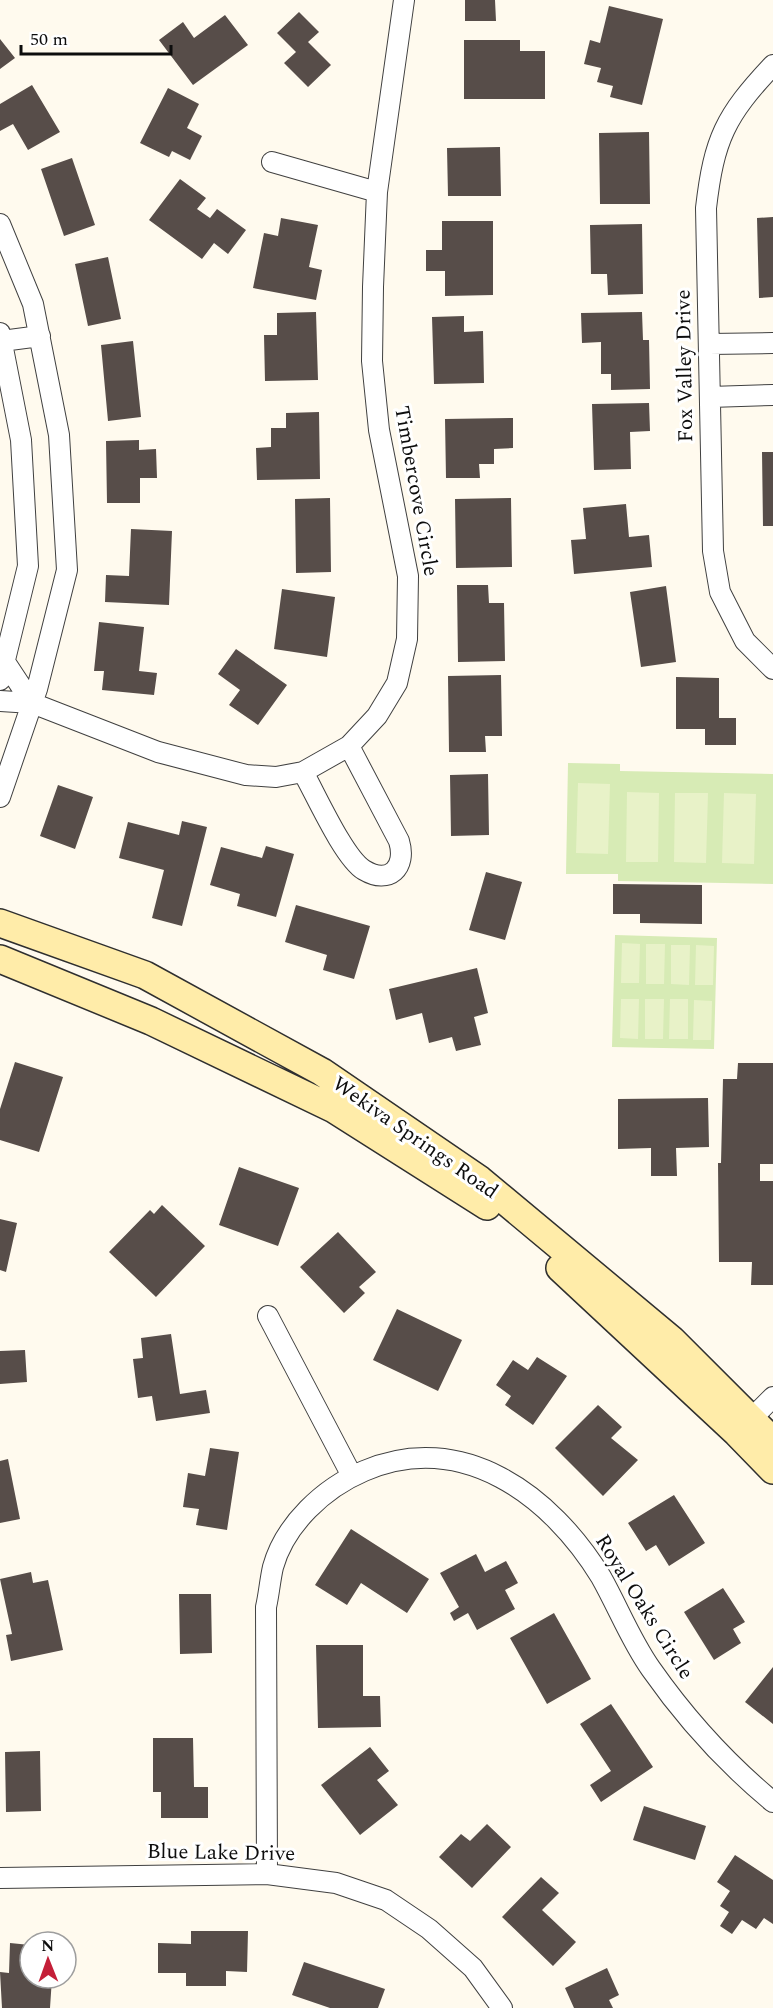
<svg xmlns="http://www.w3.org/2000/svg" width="773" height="2008" viewBox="0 0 773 2008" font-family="Spectral,serif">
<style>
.green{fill:#d7ebb5}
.pitch{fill:#e8f2c8}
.building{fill:#574d49}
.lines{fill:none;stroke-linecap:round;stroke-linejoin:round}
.street-casing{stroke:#404040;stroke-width:22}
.secondary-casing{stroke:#2f2f2f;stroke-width:30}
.street{stroke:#fff;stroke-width:20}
.secondary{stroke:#ffeca9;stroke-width:27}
.labels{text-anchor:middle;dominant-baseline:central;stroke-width:6;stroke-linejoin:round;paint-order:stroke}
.street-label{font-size:21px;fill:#0d0d0d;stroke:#fff}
</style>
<rect width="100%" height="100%" fill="#fffaee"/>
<path class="green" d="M 568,763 L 620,764 L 620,771 L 773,774 L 773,884 L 618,881 L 618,874 L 566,874 Z
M 615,935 L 717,938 L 714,1049 L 612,1047 Z"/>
<path class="pitch" d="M 578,783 L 610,784 L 608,854 L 576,853 Z
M 627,792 L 659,793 L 658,862 L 626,862 Z
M 675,793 L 708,793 L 706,863 L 674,862 Z
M 724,793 L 756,794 L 754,864 L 722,863 Z
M 622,943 L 640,944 L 639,983 L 621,983 Z
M 646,944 L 665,944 L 664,984 L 646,984 Z
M 671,945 L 690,945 L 689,985 L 671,984 Z
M 696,945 L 714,946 L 713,985 L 695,985 Z
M 621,999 L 639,999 L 638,1039 L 620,1038 Z
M 645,999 L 664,999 L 663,1039 L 645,1039 Z
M 670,999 L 688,999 L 688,1039 L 669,1039 Z
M 694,1000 L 712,1001 L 711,1040 L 693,1040 Z"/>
<path class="building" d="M 465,0 L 495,0 L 496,21 L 465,21 Z
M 609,6 L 663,19 L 642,105 L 610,97 L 613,86 L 597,82 L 601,68 L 584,64 L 590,40 L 600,43 Z
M 299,12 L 319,32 L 308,42 L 331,65 L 308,87 L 284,63 L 296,52 L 277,33 Z
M 225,15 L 248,45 L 193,85 L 159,40 L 183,22 L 194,38 Z
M 0,39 L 15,58 L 0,69 Z
M 464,40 L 520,40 L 520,51 L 545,51 L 545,99 L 464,99 Z
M 32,85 L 60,132 L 28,150 L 13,124 L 0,131 L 0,104 Z
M 168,88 L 199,104 L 187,128 L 202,136 L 190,160 L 172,151 L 169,157 L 140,143 Z
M 649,132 L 650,204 L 600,204 L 599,133 Z
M 500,147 L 501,196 L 448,196 L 447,148 Z
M 72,158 L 95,225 L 64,236 L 41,169 Z
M 180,179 L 206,198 L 197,209 L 210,218 L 217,209 L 246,230 L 228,254 L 214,243 L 202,259 L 149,220 Z
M 773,217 L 773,297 L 759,298 L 757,218 Z
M 281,218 L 318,225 L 309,267 L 322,270 L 316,300 L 253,288 L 264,233 L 278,236 Z
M 442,221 L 493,221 L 493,295 L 445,296 L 445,271 L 426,271 L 426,250 L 442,250 Z
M 642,224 L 643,294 L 608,295 L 607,274 L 591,274 L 590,225 Z
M 108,257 L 121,319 L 88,326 L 75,264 Z
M 316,312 L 318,380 L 265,381 L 264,335 L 277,335 L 277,313 Z
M 642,312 L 643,340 L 649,340 L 650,389 L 611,390 L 611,374 L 601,374 L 601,342 L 582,343 L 581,313 Z
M 464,316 L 464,332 L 483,331 L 484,383 L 434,384 L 432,317 Z
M 133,341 L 141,417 L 108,421 L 101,345 Z
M 649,403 L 650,431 L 630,432 L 631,469 L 594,470 L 592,404 Z
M 319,412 L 320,479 L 257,480 L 256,448 L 271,447 L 271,428 L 286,428 L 286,413 Z
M 513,418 L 513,448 L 494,449 L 494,464 L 479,464 L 480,478 L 446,478 L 445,419 Z
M 139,440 L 139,450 L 156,449 L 157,478 L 140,478 L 140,503 L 107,503 L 106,441 Z
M 762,452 L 773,452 L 773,526 L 763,526 Z
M 330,498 L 331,572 L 296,573 L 295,499 Z
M 511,498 L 512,567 L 456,568 L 455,499 Z
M 626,504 L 629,537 L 649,535 L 652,567 L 574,574 L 571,540 L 586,539 L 583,508 Z
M 131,529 L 172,531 L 169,605 L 105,602 L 106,575 L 129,576 Z
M 457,585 L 488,585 L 489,603 L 504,603 L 505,661 L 458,662 Z
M 666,586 L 676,662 L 641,667 L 630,592 Z
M 282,589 L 335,597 L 327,657 L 274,649 Z
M 99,622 L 144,627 L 139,671 L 157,673 L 154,695 L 102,690 L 104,671 L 94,671 Z
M 236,649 L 287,685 L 258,725 L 229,705 L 240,690 L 218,674 Z
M 501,675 L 502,736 L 485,736 L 486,752 L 449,752 L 448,676 Z
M 676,677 L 719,678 L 719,718 L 736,718 L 736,745 L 705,745 L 705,729 L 676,729 Z
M 488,774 L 489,835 L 451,836 L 450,775 Z
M 58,785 L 93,797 L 75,849 L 40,836 Z
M 182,821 L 207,827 L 182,926 L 152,918 L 164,870 L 119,858 L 128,822 L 179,835 Z
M 266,846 L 294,854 L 276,917 L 237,906 L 240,894 L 210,885 L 221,847 L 262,858 Z
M 486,872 L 522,882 L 505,940 L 469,930 Z
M 613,884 L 702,885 L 702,924 L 640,923 L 640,914 L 613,914 Z
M 296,905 L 370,926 L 354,979 L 323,970 L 327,955 L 285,942 Z
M 477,968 L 488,1013 L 474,1017 L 481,1045 L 456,1051 L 452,1037 L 429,1043 L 422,1013 L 396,1020 L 389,989 Z
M 15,1062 L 63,1077 L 39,1152 L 0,1140 L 0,1109 Z
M 738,1063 L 773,1063 L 773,1164 L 760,1164 L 760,1181 L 773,1181 L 773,1285 L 751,1285 L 752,1262 L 719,1262 L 718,1163 L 721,1163 L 723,1079 L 737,1079 Z
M 708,1098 L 709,1147 L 676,1148 L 677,1176 L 651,1176 L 651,1148 L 618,1149 L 618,1099 Z
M 239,1167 L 299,1188 L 278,1246 L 219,1225 Z
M 162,1205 L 205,1246 L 156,1297 L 109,1252 L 150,1210 L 154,1214 Z
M 0,1219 L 17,1223 L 6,1272 L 0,1270 Z
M 338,1232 L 376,1272 L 359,1287 L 365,1293 L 344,1313 L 300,1267 Z
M 397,1309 L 462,1340 L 438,1391 L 373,1360 Z
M 171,1334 L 180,1394 L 206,1390 L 210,1413 L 156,1421 L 152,1396 L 138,1398 L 133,1359 L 143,1358 L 141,1338 Z
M 25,1350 L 27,1382 L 0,1384 L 0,1351 Z
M 537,1357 L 567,1376 L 533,1425 L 505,1405 L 511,1396 L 496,1385 L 513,1360 L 528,1370 Z
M 598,1405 L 622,1427 L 611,1438 L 638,1460 L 603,1496 L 555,1448 Z
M 210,1448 L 239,1452 L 227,1530 L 196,1525 L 199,1509 L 183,1507 L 188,1473 L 205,1476 Z
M 8,1459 L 20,1519 L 0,1523 L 0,1461 Z
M 674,1495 L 705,1543 L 669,1566 L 656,1545 L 646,1551 L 628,1523 Z
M 351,1529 L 429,1579 L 407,1613 L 361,1583 L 347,1605 L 315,1585 Z
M 476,1554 L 485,1572 L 506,1561 L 518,1583 L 505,1590 L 515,1609 L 477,1630 L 468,1613 L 454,1621 L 450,1613 L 459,1607 L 440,1573 Z
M 31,1572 L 33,1583 L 48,1580 L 63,1650 L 11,1661 L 6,1635 L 12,1634 L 0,1579 Z
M 723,1588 L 745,1622 L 733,1629 L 741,1643 L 714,1660 L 684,1612 Z
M 179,1594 L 211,1594 L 212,1653 L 180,1654 Z
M 554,1613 L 591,1679 L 547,1704 L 510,1638 Z
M 316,1645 L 363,1645 L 363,1696 L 380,1696 L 381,1727 L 318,1728 Z
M 773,1667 L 773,1724 L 745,1702 Z
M 611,1704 L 653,1767 L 601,1802 L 590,1785 L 611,1771 L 580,1724 Z
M 153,1738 L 193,1738 L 194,1787 L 208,1787 L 208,1818 L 161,1818 L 161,1792 L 153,1792 Z
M 370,1747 L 389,1771 L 377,1780 L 398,1805 L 360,1835 L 321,1785 Z
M 40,1751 L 41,1811 L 6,1812 L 5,1752 Z
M 644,1806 L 706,1826 L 695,1860 L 633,1840 Z
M 487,1824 L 511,1847 L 472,1888 L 439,1857 L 461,1834 L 470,1841 Z
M 735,1855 L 773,1880 L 773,1924 L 764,1918 L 756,1929 L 742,1920 L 732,1934 L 720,1926 L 729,1912 L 720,1906 L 730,1891 L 717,1882 Z
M 541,1877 L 559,1893 L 542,1910 L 576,1942 L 553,1966 L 502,1917 Z
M 191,1931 L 248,1931 L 247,1972 L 226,1971 L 226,1986 L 186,1986 L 186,1973 L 158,1973 L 158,1943 L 191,1944 Z
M 10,1943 L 30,1945 L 30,1978 L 52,1978 L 50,2008 L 2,2008 L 0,1972 L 9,1973 Z
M 304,1962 L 385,1989 L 378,2008 L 330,2008 L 292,1995 Z
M 607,1968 L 619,1995 L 609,2000 L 613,2008 L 574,2008 L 565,1988 Z"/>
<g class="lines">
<g class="street-casing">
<path id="street" d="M 773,65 C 725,116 714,139 706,208 L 713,551 L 720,592 L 745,641 L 773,669
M 272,162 L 377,192
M 0,224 L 33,304 L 59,435 L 67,570 L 37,689 L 0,797
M 0,333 L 21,440 L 28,566 L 0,680
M 2,341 L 40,336
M 709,344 L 773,343
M 710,397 L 773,395
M 0,660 L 5,662 L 32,703
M 0,701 L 32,703 L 158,752 L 246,775 L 276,777 L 303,772 L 349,746 L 377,716 L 397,683 L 407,639 L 408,576 L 379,430 L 372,361 L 373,287 L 377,192 L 404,0
M 303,772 C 316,795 344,858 364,870 C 389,885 407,868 399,841 L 349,746
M 268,1316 L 352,1476
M 743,1427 L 773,1397
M 267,1874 L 266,1607 C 269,1594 270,1580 273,1567 C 285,1524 324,1488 364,1471 C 462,1429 551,1495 601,1577 C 618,1607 631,1641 651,1669 C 686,1719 726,1763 773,1802
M 0,1878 L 267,1874 L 336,1883 L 386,1900 L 429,1929 L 473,1968 L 502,2008"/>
</g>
<g class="secondary-casing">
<path id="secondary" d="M 0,923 L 145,975 L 322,1072 L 480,1180 L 672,1340 L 773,1441
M 0,959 L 151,1021 L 334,1109 L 487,1206
M 560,1268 L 737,1433 L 773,1470"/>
</g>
<use href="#street" class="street"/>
<use href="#secondary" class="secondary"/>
</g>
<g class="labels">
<g class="street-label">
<text transform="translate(685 366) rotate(-91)">Fox Valley Drive</text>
<text transform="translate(416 491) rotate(80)">Timbercove Circle</text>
<text transform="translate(415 1138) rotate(35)">Wekiva Springs Road</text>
<text transform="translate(644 1607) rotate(58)">Royal Oaks Circle</text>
<text transform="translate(221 1853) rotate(1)">Blue Lake Drive</text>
</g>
</g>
<g transform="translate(48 1960) rotate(359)"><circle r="28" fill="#ffffff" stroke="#9e9e9e" stroke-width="1.5"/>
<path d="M0-4.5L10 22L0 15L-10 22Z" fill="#c41f38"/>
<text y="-9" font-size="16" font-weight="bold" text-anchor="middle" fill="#0d0d0d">N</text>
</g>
<path d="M21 45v9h150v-9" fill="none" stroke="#0d0d0d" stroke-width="3"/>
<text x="30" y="45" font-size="18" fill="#0d0d0d" stroke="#ffffff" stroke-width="4.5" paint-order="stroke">50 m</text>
</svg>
